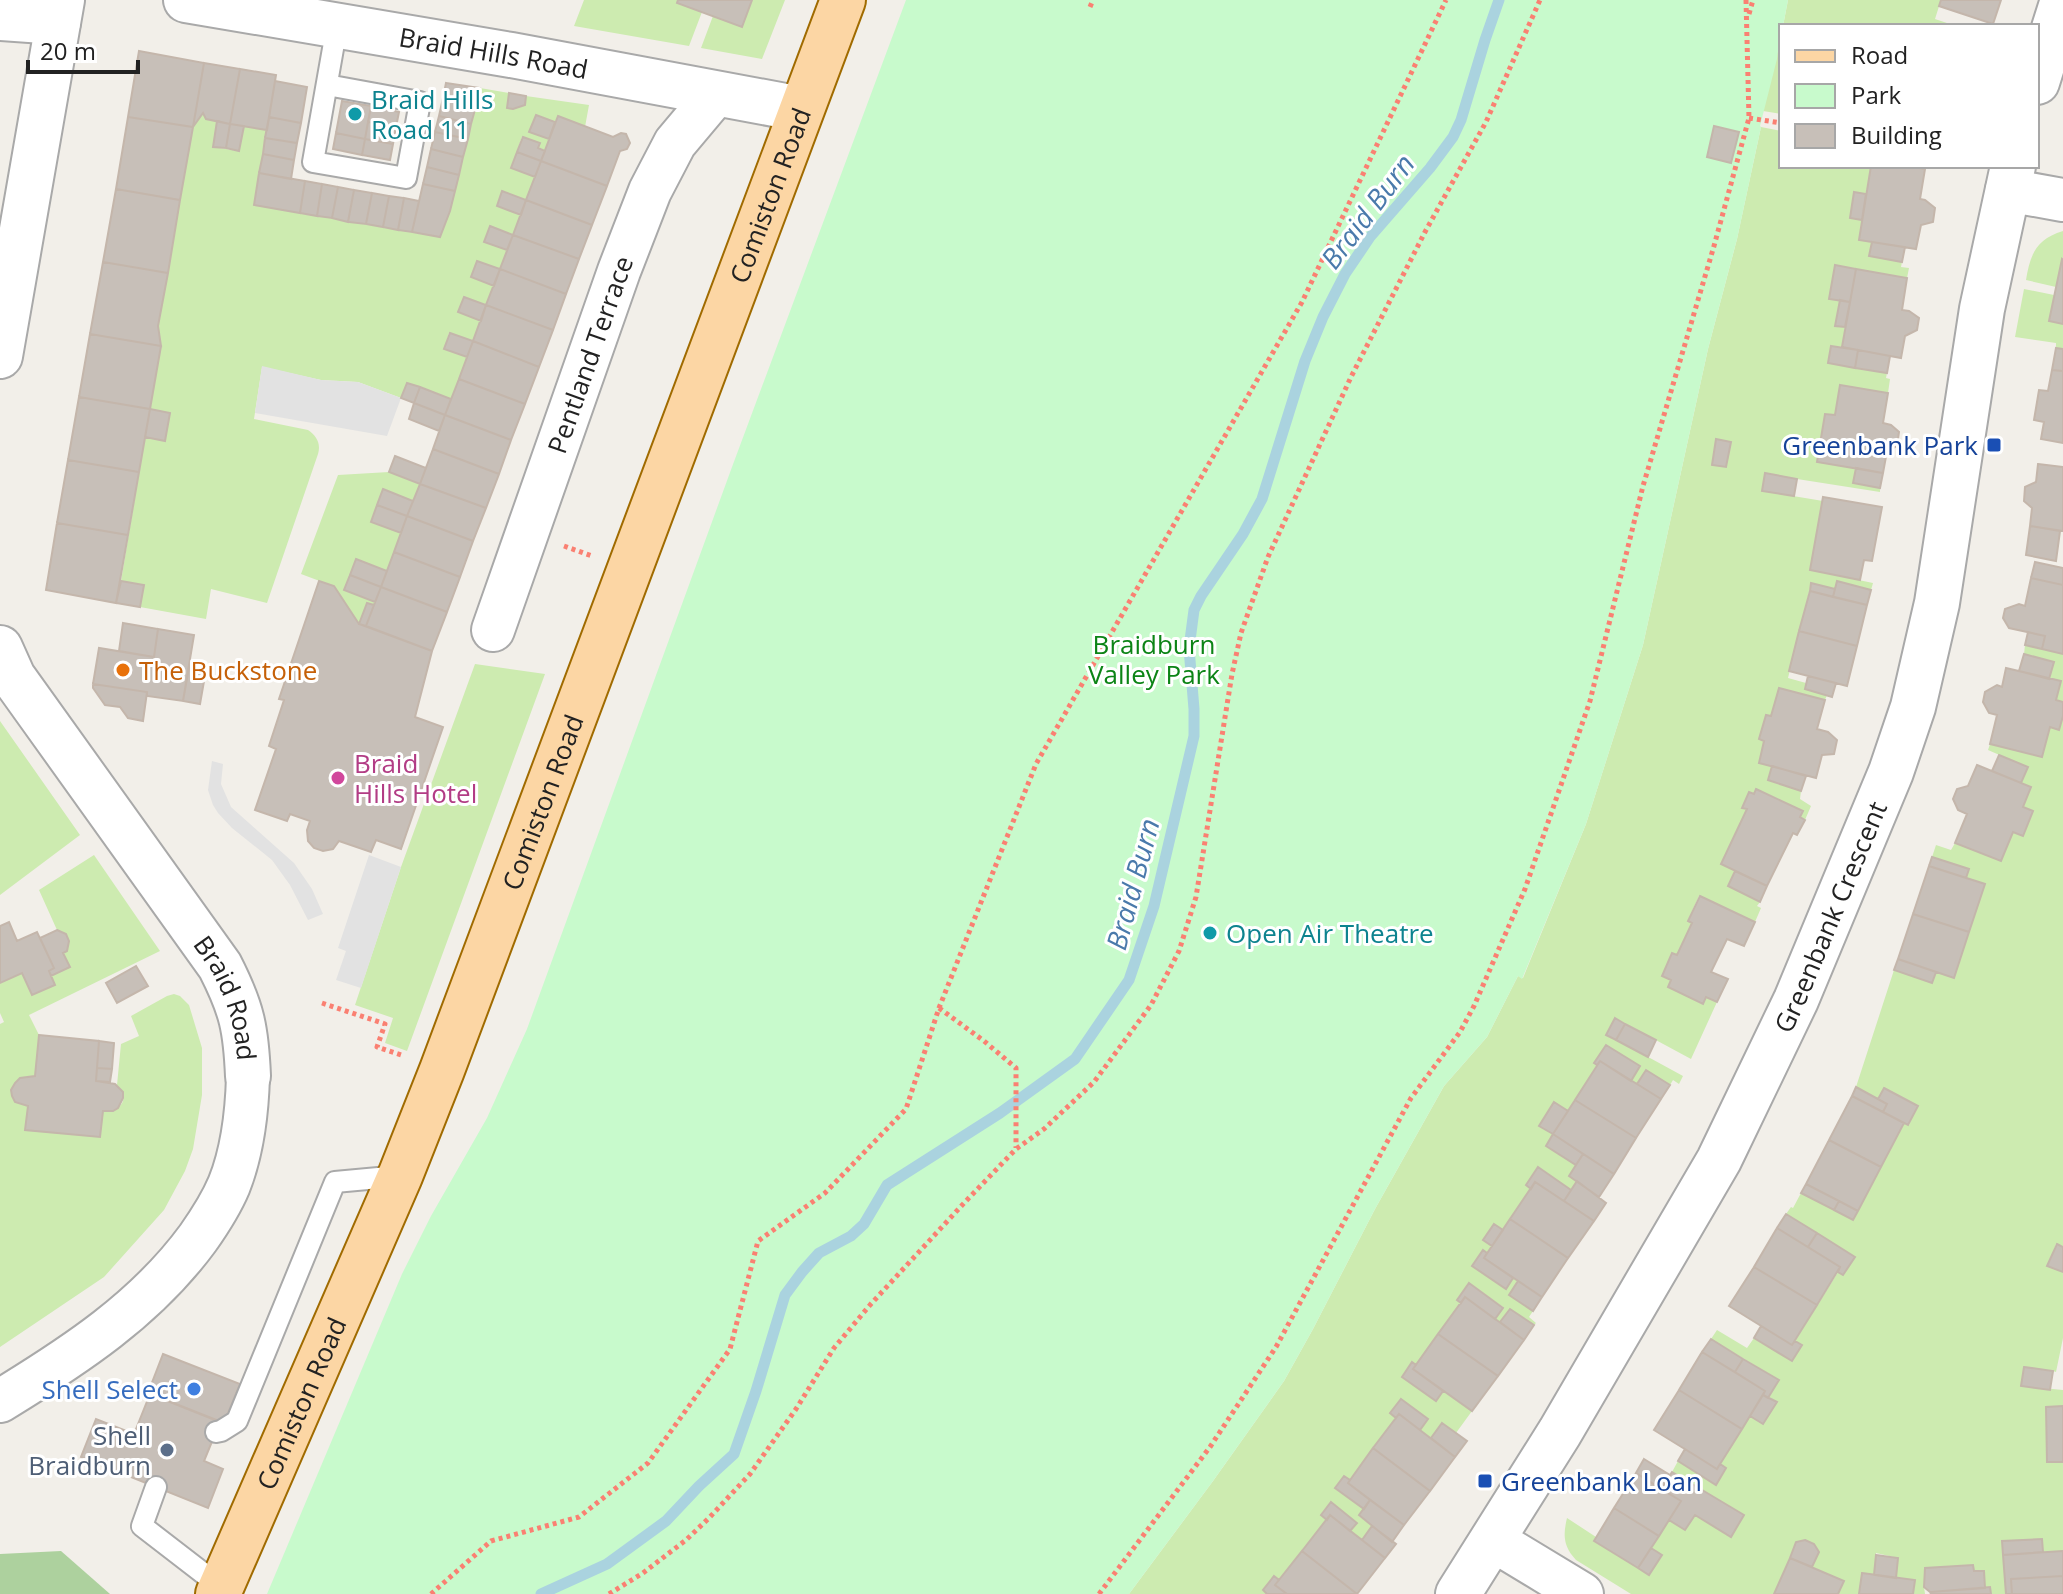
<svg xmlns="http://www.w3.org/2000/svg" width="2063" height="1594" viewBox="0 0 2063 1594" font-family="'Open Sans',sans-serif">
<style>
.grass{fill:#cdebb0}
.forest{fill:#add19e}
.park{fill:#c8facc}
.parking{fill:#e2e2e2}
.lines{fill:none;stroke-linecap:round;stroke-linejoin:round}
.stream{stroke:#aad3df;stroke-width:11}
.building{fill:#c7bfb8;stroke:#c4b6ab;stroke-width:2}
.service-casing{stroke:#a9a9a9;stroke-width:24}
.minor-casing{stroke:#a9a9a9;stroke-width:46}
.tertiary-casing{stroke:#a9a9a9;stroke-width:48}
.primary-casing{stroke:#a06b00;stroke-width:48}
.path{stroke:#fa8072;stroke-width:5;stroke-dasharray:4 4;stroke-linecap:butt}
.service{stroke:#fff;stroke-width:20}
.minor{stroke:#fff;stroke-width:42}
.tertiary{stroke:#fff;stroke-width:44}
.primary{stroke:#fcd6a4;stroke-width:44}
.culture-dot{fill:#0f9aa8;stroke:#fff;stroke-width:3}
.transit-dot{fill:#1a4fb4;stroke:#fff;stroke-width:3}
.food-dot{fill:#e8710a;stroke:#fff;stroke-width:3}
.hotel-dot{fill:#d1479c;stroke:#fff;stroke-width:3}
.shop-dot{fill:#3f7fe0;stroke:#fff;stroke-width:3}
.service-dot{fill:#5c6f8a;stroke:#fff;stroke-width:3}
.labels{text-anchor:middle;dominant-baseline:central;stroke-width:6;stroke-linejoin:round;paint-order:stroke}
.street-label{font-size:26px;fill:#222;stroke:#fff}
.culture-label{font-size:26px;fill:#0d838f;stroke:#fff;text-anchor:start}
.transit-label{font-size:26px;fill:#164399;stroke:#fff;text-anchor:end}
.park-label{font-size:26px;fill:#0c8416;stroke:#fff}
.food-label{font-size:26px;fill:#c56008;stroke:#fff;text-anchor:start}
.hotel-label{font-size:26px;fill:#b23c85;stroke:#fff;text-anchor:start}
.shop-label{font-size:26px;fill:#366cbe;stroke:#fff;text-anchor:end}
.service-label{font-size:26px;fill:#4e5e75;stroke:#fff;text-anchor:end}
.water-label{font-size:28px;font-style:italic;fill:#4a7aab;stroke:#fff}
</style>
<rect width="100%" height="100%" fill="#f2efe9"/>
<path class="grass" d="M 584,0 L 678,0 L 678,3 L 702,12 L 689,46 L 574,26 Z
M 752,0 L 785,0 L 762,59 L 701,48 L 713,16 L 742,27 Z
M 1788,0 L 1941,0 L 1935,19 L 1956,26 L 1783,26 Z
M 1781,37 L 1781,114 L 1763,111 Z
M 480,88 L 509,93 L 507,108 L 513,109 L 524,105 L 526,96 L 589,105 L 585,127 L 558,117 L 555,122 L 536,116 L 530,132 L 549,139 L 545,151 L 522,137 L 511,168 L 535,177 L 526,200 L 503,191 L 497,206 L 521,215 L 513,235 L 490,226 L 484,241 L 507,250 L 500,269 L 477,261 L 471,277 L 494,286 L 486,305 L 464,297 L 458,312 L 481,321 L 473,341 L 449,333 L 444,349 L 467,357 L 451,399 L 407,383 L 401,398 L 358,382 L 321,380 L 262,367 L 254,419 L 308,430 C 317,436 321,444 318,454 L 267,603 L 211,589 L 206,619 L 140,607 L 144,585 L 121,581 L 145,437 L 165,441 L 170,413 L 150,409 L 161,347 L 158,326 L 193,127 L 203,113 L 206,119 L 217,121 L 213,147 L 239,151 L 244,126 L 267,130 L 254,205 L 440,237 L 450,211 Z
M 1761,127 L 1781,131 L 1781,166 L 1871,166 L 1866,194 L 1854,192 L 1850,217 L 1862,220 L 1859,239 L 1872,242 L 1869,256 L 1902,262 L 1901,267 L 1909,268 L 1907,278 L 1835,266 L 1829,298 L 1840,300 L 1835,325 L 1845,327 L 1842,347 L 1831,346 L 1829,363 L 1887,373 L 1886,378 L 1890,379 L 1888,393 L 1840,385 L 1835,415 L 1825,414 L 1817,461 L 1856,468 L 1853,483 L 1880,488 L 1880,492 L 1766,474 L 1762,491 L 1823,501 L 1810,570 L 1873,583 L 1871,590 L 1837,581 L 1835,589 L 1811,584 L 1788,678 L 1806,683 L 1805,689 L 1827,695 L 1825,700 L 1779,688 L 1771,716 L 1766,715 L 1759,739 L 1764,741 L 1759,762 L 1772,766 L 1768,780 L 1801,791 L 1800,799 L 1811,806 L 1805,820 L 1800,817 L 1803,811 L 1757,789 L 1754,794 L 1749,793 L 1742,807 L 1747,809 L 1721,863 L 1735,871 L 1729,886 L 1760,902 L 1757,906 L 1761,908 L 1755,922 L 1699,896 L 1688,920 L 1692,923 L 1677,955 L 1672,954 L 1662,976 L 1671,980 L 1668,987 L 1703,1003 L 1706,997 L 1717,1002 L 1691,1059 L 1615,1018 L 1606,1034 L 1683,1076 L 1679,1084 L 1673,1080 L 1670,1085 L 1646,1070 L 1637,1084 L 1631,1081 L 1640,1066 L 1606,1045 L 1594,1063 L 1597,1065 L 1568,1111 L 1540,1126 L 1553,1134 L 1546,1146 L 1576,1165 L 1569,1176 L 1577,1181 L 1571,1190 L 1538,1167 L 1531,1189 L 1503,1230 L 1494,1224 L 1483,1240 L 1492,1246 L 1487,1253 L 1482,1251 L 1472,1266 L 1505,1288 L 1513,1278 L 1518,1281 L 1533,1311 L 1529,1317 L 1536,1323 L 1534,1325 L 1510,1309 L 1500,1322 L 1495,1319 L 1503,1307 L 1469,1283 L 1457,1299 L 1461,1303 L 1416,1365 L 1412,1363 L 1402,1376 L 1436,1401 L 1443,1391 L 1472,1411 L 1456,1433 L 1442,1423 L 1431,1438 L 1420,1430 L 1428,1419 L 1401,1399 L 1390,1413 L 1396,1418 L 1350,1480 L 1344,1476 L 1336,1487 L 1364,1509 L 1359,1516 L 1372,1526 L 1362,1540 L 1350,1531 L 1356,1522 L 1331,1502 L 1321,1514 L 1327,1520 L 1279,1580 L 1274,1577 L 1263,1590 L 1267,1594 L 1129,1594 L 1213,1481 L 1284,1381 L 1313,1329 L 1375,1209 L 1444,1086 L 1487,1037 L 1518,976 L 1523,978 L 1586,824 L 1643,645 L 1708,349 L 1737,239 Z
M 2063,231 L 2063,260 L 2056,287 L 2026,280 C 2030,255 2036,239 2063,231 Z
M 2024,289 L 2054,295 L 2049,321 L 2063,324 L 2063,349 L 2056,348 L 2056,343 L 2015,337 Z
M 389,472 L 420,484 L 413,501 L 383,489 L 371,522 L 401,533 L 387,571 L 356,560 L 345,590 L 375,602 L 374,605 L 367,603 L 359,624 L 333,586 L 301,574 L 338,475 Z
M 2025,645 L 2063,654 L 2063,702 L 2056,700 L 2049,679 L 2054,662 L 2024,654 Z
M 475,664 L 545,674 L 407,1051 L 385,1043 L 393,1018 L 355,1005 L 401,867 Z
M 2063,716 L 2063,1247 L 2056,1244 L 2048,1266 L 2063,1272 L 2063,1338 L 2056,1372 L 2053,1371 L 2022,1386 L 2063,1390 L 2063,1406 L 2046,1407 L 2047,1461 L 2063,1462 L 2063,1551 L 2043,1552 L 2042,1539 L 2002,1541 L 2006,1594 L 1991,1594 L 1990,1587 L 1985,1588 L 1984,1571 L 1974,1571 L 1973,1565 L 1924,1587 L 1925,1594 L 1913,1594 L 1915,1580 L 1896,1578 L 1898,1558 L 1876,1553 L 1874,1575 L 1859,1594 L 1838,1594 L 1843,1581 L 1812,1567 L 1819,1552 C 1814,1542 1807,1538 1796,1543 L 1774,1594 L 1631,1594 L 1576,1560 C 1563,1546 1563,1535 1567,1518 L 1596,1537 L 1594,1541 L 1649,1575 L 1662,1556 L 1651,1548 L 1669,1520 L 1685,1530 L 1695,1515 L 1730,1537 L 1744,1515 L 1672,1472 L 1678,1461 L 1716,1485 L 1726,1469 L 1720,1464 L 1750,1416 L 1763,1424 L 1777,1402 L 1769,1397 L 1779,1380 L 1711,1339 L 1717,1330 L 1747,1348 L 1754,1338 L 1792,1361 L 1802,1345 L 1795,1341 L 1838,1272 L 1843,1275 L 1855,1257 L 1786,1214 L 1791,1207 L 1793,1208 L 1801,1193 L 1853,1220 L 1904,1123 L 1909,1125 L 1917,1106 L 1884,1089 L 1878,1099 L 1856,1087 L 1894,970 L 1932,982 L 1966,878 L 1969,869 L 1932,857 L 1936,845 L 1951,850 L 1955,843 L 2001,861 L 2031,788 L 2021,783 L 2027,767 L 1988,750 L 1990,744 L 2042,757 L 2050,727 L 2059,730 Z
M 0,721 L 80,835 L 0,895 Z
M 94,855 L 160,951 L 29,1015 L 39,1035 L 35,1076 C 10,1076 1,1101 28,1106 L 25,1130 L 100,1137 L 103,1111 C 120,1111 131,1101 117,1085 L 121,1044 L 139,1036 L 131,1016 L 167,996 L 174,994 L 180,996 L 189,1005 L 202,1048 L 202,1095 L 193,1149 L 185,1171 L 164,1210 L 104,1277 L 0,1347 L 0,1024 L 4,1022 L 0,1013 L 0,983 L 22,973 L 32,995 L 55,985 L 51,976 L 69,967 L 63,953 L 67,950 L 69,941 L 66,934 L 57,930 L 39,890 Z"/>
<path class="forest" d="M 61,1551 L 110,1594 L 0,1594 L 0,1554 Z"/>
<path class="park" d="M 906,0 L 1788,0 L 1783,26 L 1781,26 L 1777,59 L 1760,126 L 1761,127 L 1737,239 L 1708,349 L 1643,645 L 1586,824 L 1522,979 L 1518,976 L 1487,1037 L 1444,1086 L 1375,1209 L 1313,1329 L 1284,1381 L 1213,1481 L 1129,1594 L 267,1594 L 402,1274 L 431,1216 L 487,1118 L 527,1029 L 732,467 Z"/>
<path class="parking" d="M 262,366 L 321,380 L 358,382 L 401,398 L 387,436 L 255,413 Z
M 212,761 L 223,764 L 221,784 L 231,807 L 294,863 L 312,889 L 323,914 L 308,920 L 290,885 L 272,860 L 232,828 L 218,813 L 213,805 L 208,790 Z
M 369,855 L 401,867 L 361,988 L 336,980 L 346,951 L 338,948 Z"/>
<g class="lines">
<path class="stream" d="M 541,1594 L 607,1564 L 666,1521 L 699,1486 L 734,1454 L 756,1391 L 785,1295 L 802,1272 L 819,1253 L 851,1236 L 864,1224 L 887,1185 L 1000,1113 L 1075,1059 L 1129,980 L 1154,906 L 1194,736 L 1194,709 L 1189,648 L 1194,610 L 1201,596 L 1243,534 L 1262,499 L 1305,361 L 1323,317 L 1345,274 L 1370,237 L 1430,168 L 1453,137 L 1461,120 L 1485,40 L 1499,0"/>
</g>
<path class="building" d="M 678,0 L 752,0 L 742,27 L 677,3 Z
M 1941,0 L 2001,0 L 1993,24 L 1939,6 Z
M 139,51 L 204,63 L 193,127 L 128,117 Z
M 204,63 L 240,69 L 230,124 L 206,119 L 203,113 L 193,127 Z
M 240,69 L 276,75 L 267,130 L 230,124 Z
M 275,81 L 307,87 L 301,123 L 269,117 Z
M 446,83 L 480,88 L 476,106 L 443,98 Z
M 509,93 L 526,96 L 525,105 L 513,109 L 507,108 Z
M 443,98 L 476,106 L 471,124 L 439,116 Z
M 342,101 L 371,106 L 365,139 L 336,133 Z
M 371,106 L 399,112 L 396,127 L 368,122 Z
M 536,115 L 555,122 L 549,139 L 529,132 Z
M 439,116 L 471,124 L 468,139 L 435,132 Z
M 558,116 L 613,137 L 621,133 L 626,134 L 630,143 L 627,149 L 620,151 L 607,186 L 541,161 Z
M 128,117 L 193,127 L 180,200 L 116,189 Z
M 269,117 L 301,123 L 297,143 L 265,138 Z
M 217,121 L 230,124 L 226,148 L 213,147 Z
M 368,122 L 396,127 L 393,144 L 365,139 Z
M 230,124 L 244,126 L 239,151 L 226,148 Z
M 1714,126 L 1739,132 L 1731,163 L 1707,157 Z
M 435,132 L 468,139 L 463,157 L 431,149 Z
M 336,133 L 365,139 L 362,155 L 333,149 Z
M 523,137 L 540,143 L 538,148 L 545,151 L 541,161 L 517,152 Z
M 265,138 L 297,143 L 294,160 L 263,154 Z
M 365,139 L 393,144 L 390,160 L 362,155 Z
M 431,149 L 463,157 L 459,175 L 427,167 Z
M 517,152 L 541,161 L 535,177 L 511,168 Z
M 263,154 L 294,160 L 291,179 L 259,173 Z
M 541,161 L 607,186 L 592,225 L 526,200 Z
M 1871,166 L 1907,166 L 1925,169 L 1920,199 L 1925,200 L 1935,208 L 1933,222 L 1921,225 L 1916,249 L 1859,240 Z
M 427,167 L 459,175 L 455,191 L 423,184 Z
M 259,173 L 305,181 L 300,213 L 254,205 Z
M 305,181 L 322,184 L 317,216 L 300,213 Z
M 322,184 L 338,187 L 332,218 L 317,216 Z
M 423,184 L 455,191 L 450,211 L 440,237 L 412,232 Z
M 338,187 L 354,190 L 348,222 L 332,218 Z
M 116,189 L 180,200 L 168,273 L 103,262 Z
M 354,190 L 372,193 L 366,224 L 348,222 Z
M 502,191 L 526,200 L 521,215 L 497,206 Z
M 1854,192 L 1866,194 L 1862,220 L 1850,218 Z
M 372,193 L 389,196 L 383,227 L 366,224 Z
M 389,196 L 404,198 L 398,230 L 383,227 Z
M 404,198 L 419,201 L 412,232 L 398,230 Z
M 526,200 L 592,225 L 579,259 L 513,235 Z
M 490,226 L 513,235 L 507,250 L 484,242 Z
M 513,235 L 579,259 L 566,294 L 500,269 Z
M 1872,242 L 1905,247 L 1902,262 L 1869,256 Z
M 2062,259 L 2063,260 L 2063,324 L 2049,321 Z
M 477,261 L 500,269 L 494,286 L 471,277 Z
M 103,262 L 168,273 L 158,326 L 161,346 L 90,334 Z
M 1835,265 L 1856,269 L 1850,302 L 1829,299 Z
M 500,269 L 566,294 L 553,330 L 486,305 Z
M 1856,269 L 1907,278 L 1902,310 L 1909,311 L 1919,318 L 1917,330 L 1905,336 L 1901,358 L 1842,347 Z
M 464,297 L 486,305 L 481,321 L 458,312 Z
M 1840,300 L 1850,302 L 1845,327 L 1835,326 Z
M 486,305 L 553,330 L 539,367 L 473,341 Z
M 450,333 L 473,341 L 467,357 L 444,349 Z
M 90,334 L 161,346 L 150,409 L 79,397 Z
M 473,341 L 539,367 L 525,404 L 459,379 Z
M 1831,346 L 1858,350 L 1855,368 L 1828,363 Z
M 2056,348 L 2063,349 L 2063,371 L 2052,370 Z
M 1858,350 L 1890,356 L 1887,373 L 1855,368 Z
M 2052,370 L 2063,371 L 2063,443 L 2041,439 L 2044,422 L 2034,420 L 2039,390 L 2048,391 Z
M 459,379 L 525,404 L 511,440 L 445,415 Z
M 407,383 L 420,387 L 414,403 L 401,398 Z
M 1840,385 L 1888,393 L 1883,423 L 1891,425 L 1899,432 L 1897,446 L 1887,451 L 1883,473 L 1817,462 L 1825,414 L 1835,415 Z
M 420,387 L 451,399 L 445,415 L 414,403 Z
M 79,397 L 150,409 L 139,472 L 68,460 Z
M 414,403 L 445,415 L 439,431 L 409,419 Z
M 150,409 L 170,413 L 165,441 L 145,437 Z
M 445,415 L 511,440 L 499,474 L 433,449 Z
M 1716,439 L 1731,442 L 1726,467 L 1712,465 Z
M 433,449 L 499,474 L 486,508 L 420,484 Z
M 395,456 L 426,468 L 420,484 L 389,472 Z
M 68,460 L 139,472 L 128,535 L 57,523 Z
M 2038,464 L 2063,467 L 2063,531 L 2030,526 L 2032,508 L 2024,501 L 2025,487 L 2036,482 Z
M 1856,468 L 1883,473 L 1880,488 L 1853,483 Z
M 1765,473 L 1797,479 L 1794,496 L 1762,491 Z
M 420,484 L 486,508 L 473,541 L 407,516 Z
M 383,489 L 413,501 L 407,516 L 377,505 Z
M 1823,497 L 1882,507 L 1872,561 L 1864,560 L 1860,580 L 1810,570 Z
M 377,505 L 407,516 L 401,533 L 371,522 Z
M 407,516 L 473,541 L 460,577 L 394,552 Z
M 57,523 L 128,535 L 116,603 L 46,590 Z
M 2030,526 L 2060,531 L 2056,561 L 2026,555 Z
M 394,552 L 460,577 L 447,612 L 381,587 Z
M 356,559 L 387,571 L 381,587 L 350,575 Z
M 2035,562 L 2063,568 L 2063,585 L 2031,578 Z
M 350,575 L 381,587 L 375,602 L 344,590 Z
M 2031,578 L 2063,585 L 2063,654 L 2042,649 L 2045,636 L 2009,628 L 2003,618 L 2005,609 L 2019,604 L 2025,606 Z
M 121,581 L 144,585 L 140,607 L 116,603 Z
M 319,581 L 334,586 L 359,624 L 432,651 L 415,717 L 443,727 L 401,849 L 376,840 L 371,852 L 339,841 L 333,849 L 323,851 L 314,848 L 308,841 L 307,830 L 310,821 L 290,814 L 287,821 L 255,810 L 276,749 L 269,746 L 284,700 L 279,699 Z
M 1837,581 L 1871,590 L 1867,605 L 1833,597 Z
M 1811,583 L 1835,589 L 1833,597 L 1810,591 Z
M 381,587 L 447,612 L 432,651 L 366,626 Z
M 1810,591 L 1867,605 L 1857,646 L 1799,631 Z
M 367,603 L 374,605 L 366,626 L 359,624 Z
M 123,623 L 158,629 L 154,657 L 119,651 Z
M 158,629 L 194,635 L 183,701 L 147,696 L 147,692 L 93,684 L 99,648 L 154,657 Z
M 1799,631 L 1857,646 L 1847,686 L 1789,671 Z
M 2028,632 L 2045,636 L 2042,649 L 2025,645 Z
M 2024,654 L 2054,662 L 2049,679 L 2019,671 Z
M 190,662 L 207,664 L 200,704 L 183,701 Z
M 2006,668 L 2061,681 L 2056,700 L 2063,702 L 2063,716 L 2059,730 L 2050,727 L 2042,757 L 1990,744 L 1997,715 L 1989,713 L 1983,702 L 1985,692 L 1997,685 L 2002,687 Z
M 1808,676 L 1836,683 L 1832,697 L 1805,689 Z
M 93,684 L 147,692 L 143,721 L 128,718 L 120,707 L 105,705 L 93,688 Z
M 1779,688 L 1825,700 L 1817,729 L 1828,732 L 1837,740 L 1834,754 L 1822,755 L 1816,778 L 1759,763 L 1764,741 L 1759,739 L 1766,715 L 1771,716 Z
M 1999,755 L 2028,767 L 2021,783 L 1992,771 Z
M 1977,765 L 2031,787 L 2023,807 L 2033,811 L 2023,836 L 2013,832 L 2001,861 L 1955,843 L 1967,814 L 1958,810 L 1953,799 L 1957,789 L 1968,786 Z
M 1772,766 L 1806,776 L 1801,791 L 1768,780 Z
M 1756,789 L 1803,811 L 1800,817 L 1805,820 L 1797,835 L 1793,833 L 1767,886 L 1721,864 L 1747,809 L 1742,808 L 1749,792 L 1754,794 Z
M 1932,857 L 1969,869 L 1966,878 L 1929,866 Z
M 1929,866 L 1985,884 L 1969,932 L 1913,914 Z
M 1735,871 L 1767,886 L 1760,902 L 1728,886 Z
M 1700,896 L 1755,922 L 1744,946 L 1727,939 L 1711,972 L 1728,979 L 1717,1002 L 1706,997 L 1703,1004 L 1668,987 L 1671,980 L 1662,976 L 1672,953 L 1677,955 L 1692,923 L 1688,921 Z
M 1913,914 L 1969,932 L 1954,978 L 1898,959 Z
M 9,922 L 17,941 L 37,932 L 54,968 L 49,971 L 55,985 L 32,995 L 22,973 L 0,983 L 0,926 Z
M 57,930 L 66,934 L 69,941 L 67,951 L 63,953 L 70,967 L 51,976 L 49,971 L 54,968 L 40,938 Z
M 1898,959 L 1936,972 L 1932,983 L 1894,970 Z
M 136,966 L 148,986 L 117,1003 L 106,983 Z
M 1615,1018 L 1625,1024 L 1616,1040 L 1606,1035 Z
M 1625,1024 L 1656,1040 L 1648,1057 L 1616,1040 Z
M 39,1035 L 99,1041 L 96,1081 L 115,1084 L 123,1092 L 123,1098 L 118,1108 L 113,1111 L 103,1111 L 100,1137 L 25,1130 L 28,1106 L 15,1102 L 12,1096 L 11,1090 L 15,1083 L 20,1078 L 35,1076 Z
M 99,1041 L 114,1043 L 112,1069 L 97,1068 Z
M 1606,1045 L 1640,1066 L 1631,1081 L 1600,1061 L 1597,1065 L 1594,1063 Z
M 1600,1061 L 1661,1099 L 1636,1138 L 1575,1100 Z
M 97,1068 L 112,1069 L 110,1082 L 96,1081 Z
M 1646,1070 L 1670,1085 L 1661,1099 L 1637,1084 Z
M 1856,1087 L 1887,1104 L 1883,1112 L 1852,1096 Z
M 1884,1088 L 1918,1106 L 1908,1125 L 1883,1112 L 1887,1104 L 1878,1099 Z
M 1852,1096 L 1904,1123 L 1881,1167 L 1829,1140 Z
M 1575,1100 L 1636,1138 L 1614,1174 L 1553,1134 Z
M 1554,1102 L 1568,1111 L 1553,1134 L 1539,1126 Z
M 1553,1134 L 1583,1154 L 1576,1165 L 1546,1146 Z
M 1829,1140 L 1881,1167 L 1858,1211 L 1806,1184 Z
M 1583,1154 L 1614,1174 L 1599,1197 L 1569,1176 Z
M 1538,1167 L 1571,1190 L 1564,1201 L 1535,1182 L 1531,1189 L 1526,1185 Z
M 1577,1181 L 1606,1203 L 1594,1221 L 1564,1201 Z
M 1535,1182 L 1594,1221 L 1568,1258 L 1510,1219 Z
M 1806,1184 L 1839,1201 L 1834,1210 L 1801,1193 Z
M 1839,1201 L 1858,1211 L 1853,1220 L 1834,1210 Z
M 1786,1214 L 1817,1233 L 1808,1247 L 1777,1228 Z
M 1510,1219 L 1568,1258 L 1542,1297 L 1484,1258 Z
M 1494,1224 L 1503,1230 L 1492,1246 L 1483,1240 Z
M 1777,1228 L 1840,1267 L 1817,1305 L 1754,1267 Z
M 1817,1233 L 1855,1257 L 1843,1275 L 1838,1272 L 1840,1267 L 1808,1247 Z
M 2057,1244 L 2063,1247 L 2063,1272 L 2047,1266 Z
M 1483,1250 L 1487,1253 L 1484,1258 L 1513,1278 L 1506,1289 L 1472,1266 Z
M 1754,1267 L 1817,1305 L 1792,1345 L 1729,1306 Z
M 1518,1281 L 1542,1297 L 1533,1311 L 1509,1295 Z
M 1469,1283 L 1503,1308 L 1495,1319 L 1465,1297 L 1461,1303 L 1457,1300 Z
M 1465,1297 L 1524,1340 L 1498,1376 L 1438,1334 Z
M 1510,1309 L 1534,1325 L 1524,1340 L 1500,1322 Z
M 1761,1326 L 1792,1345 L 1795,1341 L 1802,1345 L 1792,1361 L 1754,1338 Z
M 1438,1334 L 1498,1376 L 1472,1411 L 1413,1369 Z
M 1711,1339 L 1743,1359 L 1735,1372 L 1702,1352 Z
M 1702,1352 L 1765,1391 L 1742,1429 L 1679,1390 Z
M 163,1354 L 240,1384 L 224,1423 L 148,1393 Z
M 1743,1359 L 1779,1380 L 1768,1398 L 1763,1395 L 1765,1391 L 1735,1372 Z
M 1412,1362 L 1416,1365 L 1413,1369 L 1443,1391 L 1436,1401 L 1402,1377 Z
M 2024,1367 L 2053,1371 L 2050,1390 L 2021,1386 Z
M 1679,1390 L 1742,1429 L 1717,1469 L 1654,1430 Z
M 150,1394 L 220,1422 L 204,1461 L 223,1469 L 208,1508 L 81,1457 L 96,1419 L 134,1434 Z
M 1763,1395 L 1777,1402 L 1763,1424 L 1750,1416 Z
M 1401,1399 L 1428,1419 L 1420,1430 L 1399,1414 L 1396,1418 L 1390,1413 Z
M 2063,1406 L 2063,1462 L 2047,1462 L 2046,1407 Z
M 1399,1414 L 1455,1457 L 1430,1491 L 1373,1448 Z
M 1442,1423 L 1467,1441 L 1455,1457 L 1431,1438 Z
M 1373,1448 L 1430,1491 L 1404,1525 L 1348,1483 Z
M 1685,1449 L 1717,1469 L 1720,1464 L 1726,1468 L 1716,1485 L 1678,1461 Z
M 1644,1459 L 1670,1475 L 1661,1489 L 1636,1473 Z
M 1672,1472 L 1744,1515 L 1731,1537 L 1695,1515 L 1685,1530 L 1669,1520 L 1681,1501 L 1661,1489 Z
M 1636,1473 L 1681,1501 L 1659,1536 L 1614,1508 Z
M 1344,1476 L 1350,1480 L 1348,1483 L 1370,1500 L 1364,1509 L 1335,1488 Z
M 1370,1500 L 1404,1525 L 1392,1542 L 1359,1515 Z
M 1331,1502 L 1357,1523 L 1350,1531 L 1330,1515 L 1327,1520 L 1321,1515 Z
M 1614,1508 L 1659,1536 L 1638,1568 L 1594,1541 Z
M 1330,1515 L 1385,1558 L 1357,1594 L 1302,1551 Z
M 1372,1526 L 1396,1544 L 1385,1558 L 1362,1540 Z
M 2042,1539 L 2043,1552 L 2003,1555 L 2002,1541 Z
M 1805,1540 L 1814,1544 L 1819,1552 L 1812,1567 L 1790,1558 L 1796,1542 Z
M 1651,1548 L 1662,1555 L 1649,1575 L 1638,1568 Z
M 1302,1551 L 1357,1594 L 1287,1594 L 1275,1585 Z
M 2063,1551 L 2063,1576 L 2011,1579 L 2012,1594 L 2006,1594 L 2003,1555 Z
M 1876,1555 L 1898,1558 L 1896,1578 L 1874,1575 Z
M 1790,1558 L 1844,1581 L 1838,1594 L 1774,1594 Z
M 1973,1565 L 1974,1571 L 1984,1571 L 1985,1588 L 1930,1592 L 1924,1587 L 1925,1568 Z
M 1862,1573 L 1915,1580 L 1913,1594 L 1859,1594 Z
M 1274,1576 L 1279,1580 L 1275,1585 L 1287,1594 L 1267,1594 L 1263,1590 Z
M 2063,1576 L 2063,1594 L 2012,1594 L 2011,1579 Z
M 1990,1587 L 1991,1594 L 1931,1594 L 1930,1592 Z"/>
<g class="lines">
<g class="service-casing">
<path id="service" d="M 327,85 L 420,102 L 406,178 L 313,162 L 337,26
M 216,1432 L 221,1431 L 237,1421 L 335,1182 L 400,1176
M 156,1487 L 142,1526 L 221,1587"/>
</g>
<g class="minor-casing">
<g id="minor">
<path d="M 2007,190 L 2063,200"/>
<path id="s1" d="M 493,630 L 619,271 L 650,191 L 675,143 L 717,93"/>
<path d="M 0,1401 C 74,1356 146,1309 198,1238 C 210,1221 221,1204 229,1185 C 243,1150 247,1113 248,1076"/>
<path d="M 1493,1540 L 1582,1594"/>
</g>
</g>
<g class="tertiary-casing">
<g id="tertiary">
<path id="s2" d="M 186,0 L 511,55 L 801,109"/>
<path d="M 0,18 L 58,22"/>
<path d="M 2037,82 L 2063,0"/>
<path d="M 0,356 L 62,0"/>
<path id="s3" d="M 0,648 L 13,677 L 220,966 C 242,1009 246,1029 248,1076"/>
<path id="s4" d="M 1458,1594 L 1560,1432 L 1719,1160 L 1796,1000 L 1891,772 L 1913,707 L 1937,603 L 1982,309 L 2013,166"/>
</g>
</g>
<g class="primary-casing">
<g id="primary">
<path id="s5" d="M 218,1594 L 400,1176 L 442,1070 L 843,0"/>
</g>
</g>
<path class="path" d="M 1090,7 L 1093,0
M 1749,14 L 1753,0
M 1749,118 L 1781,123
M 564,546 L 592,556
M 322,1003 L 385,1024 L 377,1047 L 404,1056
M 939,1008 L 984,1041 L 1016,1068 L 1016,1148
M 431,1594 L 491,1541 L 579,1517 L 648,1463 L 730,1349 L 758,1241 L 825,1193 L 906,1109 L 939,1008 L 1036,764 L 1302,302 L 1446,0
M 609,1594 L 643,1573 L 686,1540 L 709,1518 L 750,1474 L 796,1409 L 834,1348 L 870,1305 L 965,1202 L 1016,1149 L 1044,1129 L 1094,1082 L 1151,1005 L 1179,951 L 1196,897 L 1232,674 L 1241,633 L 1268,557 L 1351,377 L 1425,232 L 1486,122 L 1540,0
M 1099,1594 L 1210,1447 L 1276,1347 L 1411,1098 L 1460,1032 L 1474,1006 L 1525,889 L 1590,701 L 1643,486 L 1714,246 L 1749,118 L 1746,0"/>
<use href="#service" class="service"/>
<use href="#minor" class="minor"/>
<use href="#tertiary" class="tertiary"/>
<use href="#primary" class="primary"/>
</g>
<g class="culture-dot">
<circle cx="355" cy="114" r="8"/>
<circle cx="1210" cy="933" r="8"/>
</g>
<g class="transit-dot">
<rect x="1986" y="437" width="16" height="16" rx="4"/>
<rect x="1477" y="1473" width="16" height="16" rx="4"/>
</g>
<circle class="food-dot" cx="123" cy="670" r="8"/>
<circle class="hotel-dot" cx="338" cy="778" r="8"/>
<circle class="shop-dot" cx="194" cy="1389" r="8"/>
<circle class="service-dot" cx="167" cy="1450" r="8"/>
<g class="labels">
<g class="street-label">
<text stroke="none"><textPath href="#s2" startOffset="312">Braid Hills Road</textPath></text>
<text stroke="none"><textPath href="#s5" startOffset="1504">Comiston Road</textPath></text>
<text stroke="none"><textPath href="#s1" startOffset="292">Pentland Terrace</textPath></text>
<text stroke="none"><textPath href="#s5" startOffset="856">Comiston Road</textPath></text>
<text stroke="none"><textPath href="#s4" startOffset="774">Greenbank Crescent</textPath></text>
<text stroke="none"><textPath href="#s3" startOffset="420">Braid Road</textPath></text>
<text stroke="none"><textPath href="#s5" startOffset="208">Comiston Road</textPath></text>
</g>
<g class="culture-label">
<text x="371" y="99">Braid Hills<tspan x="371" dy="30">Road 11</tspan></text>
<text x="1226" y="933">Open Air Theatre</text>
</g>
<g class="transit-label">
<text x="1978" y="445">Greenbank Park</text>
<text x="1501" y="1481" text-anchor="start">Greenbank Loan</text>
</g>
<g class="park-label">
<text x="1154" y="644">Braidburn<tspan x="1154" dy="30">Valley Park</tspan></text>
</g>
<g class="food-label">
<text x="139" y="670">The Buckstone</text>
</g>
<g class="hotel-label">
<text x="354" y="763">Braid<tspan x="354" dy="30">Hills Hotel</tspan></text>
</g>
<g class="shop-label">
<text x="178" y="1389">Shell Select</text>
</g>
<g class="service-label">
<text x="151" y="1435">Shell<tspan x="151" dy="30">Braidburn</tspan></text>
</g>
<g class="water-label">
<text transform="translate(1367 211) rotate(-53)">Braid Burn</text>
<text transform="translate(1132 884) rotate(-75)">Braid Burn</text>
</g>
</g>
<rect x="1779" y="24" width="260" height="144" fill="#ffffff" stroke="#a7a7a7" stroke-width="2"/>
<rect x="1795" y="50" width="40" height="12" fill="#fcd6a4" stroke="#a7a7a7" stroke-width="2"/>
<text x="1851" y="64" font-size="24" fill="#222222">Road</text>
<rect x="1795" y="84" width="40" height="24" fill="#c8facc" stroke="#a7a7a7" stroke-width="2"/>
<text x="1851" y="104" font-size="24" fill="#222222">Park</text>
<rect x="1795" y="124" width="40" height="24" fill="#c7bfb8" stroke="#a7a7a7" stroke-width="2"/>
<text x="1851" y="144" font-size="24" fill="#222222">Building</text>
<path d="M28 60v12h110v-12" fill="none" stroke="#222222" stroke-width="4"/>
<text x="40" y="60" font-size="24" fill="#222222" stroke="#ffffff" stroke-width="6" paint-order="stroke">20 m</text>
</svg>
